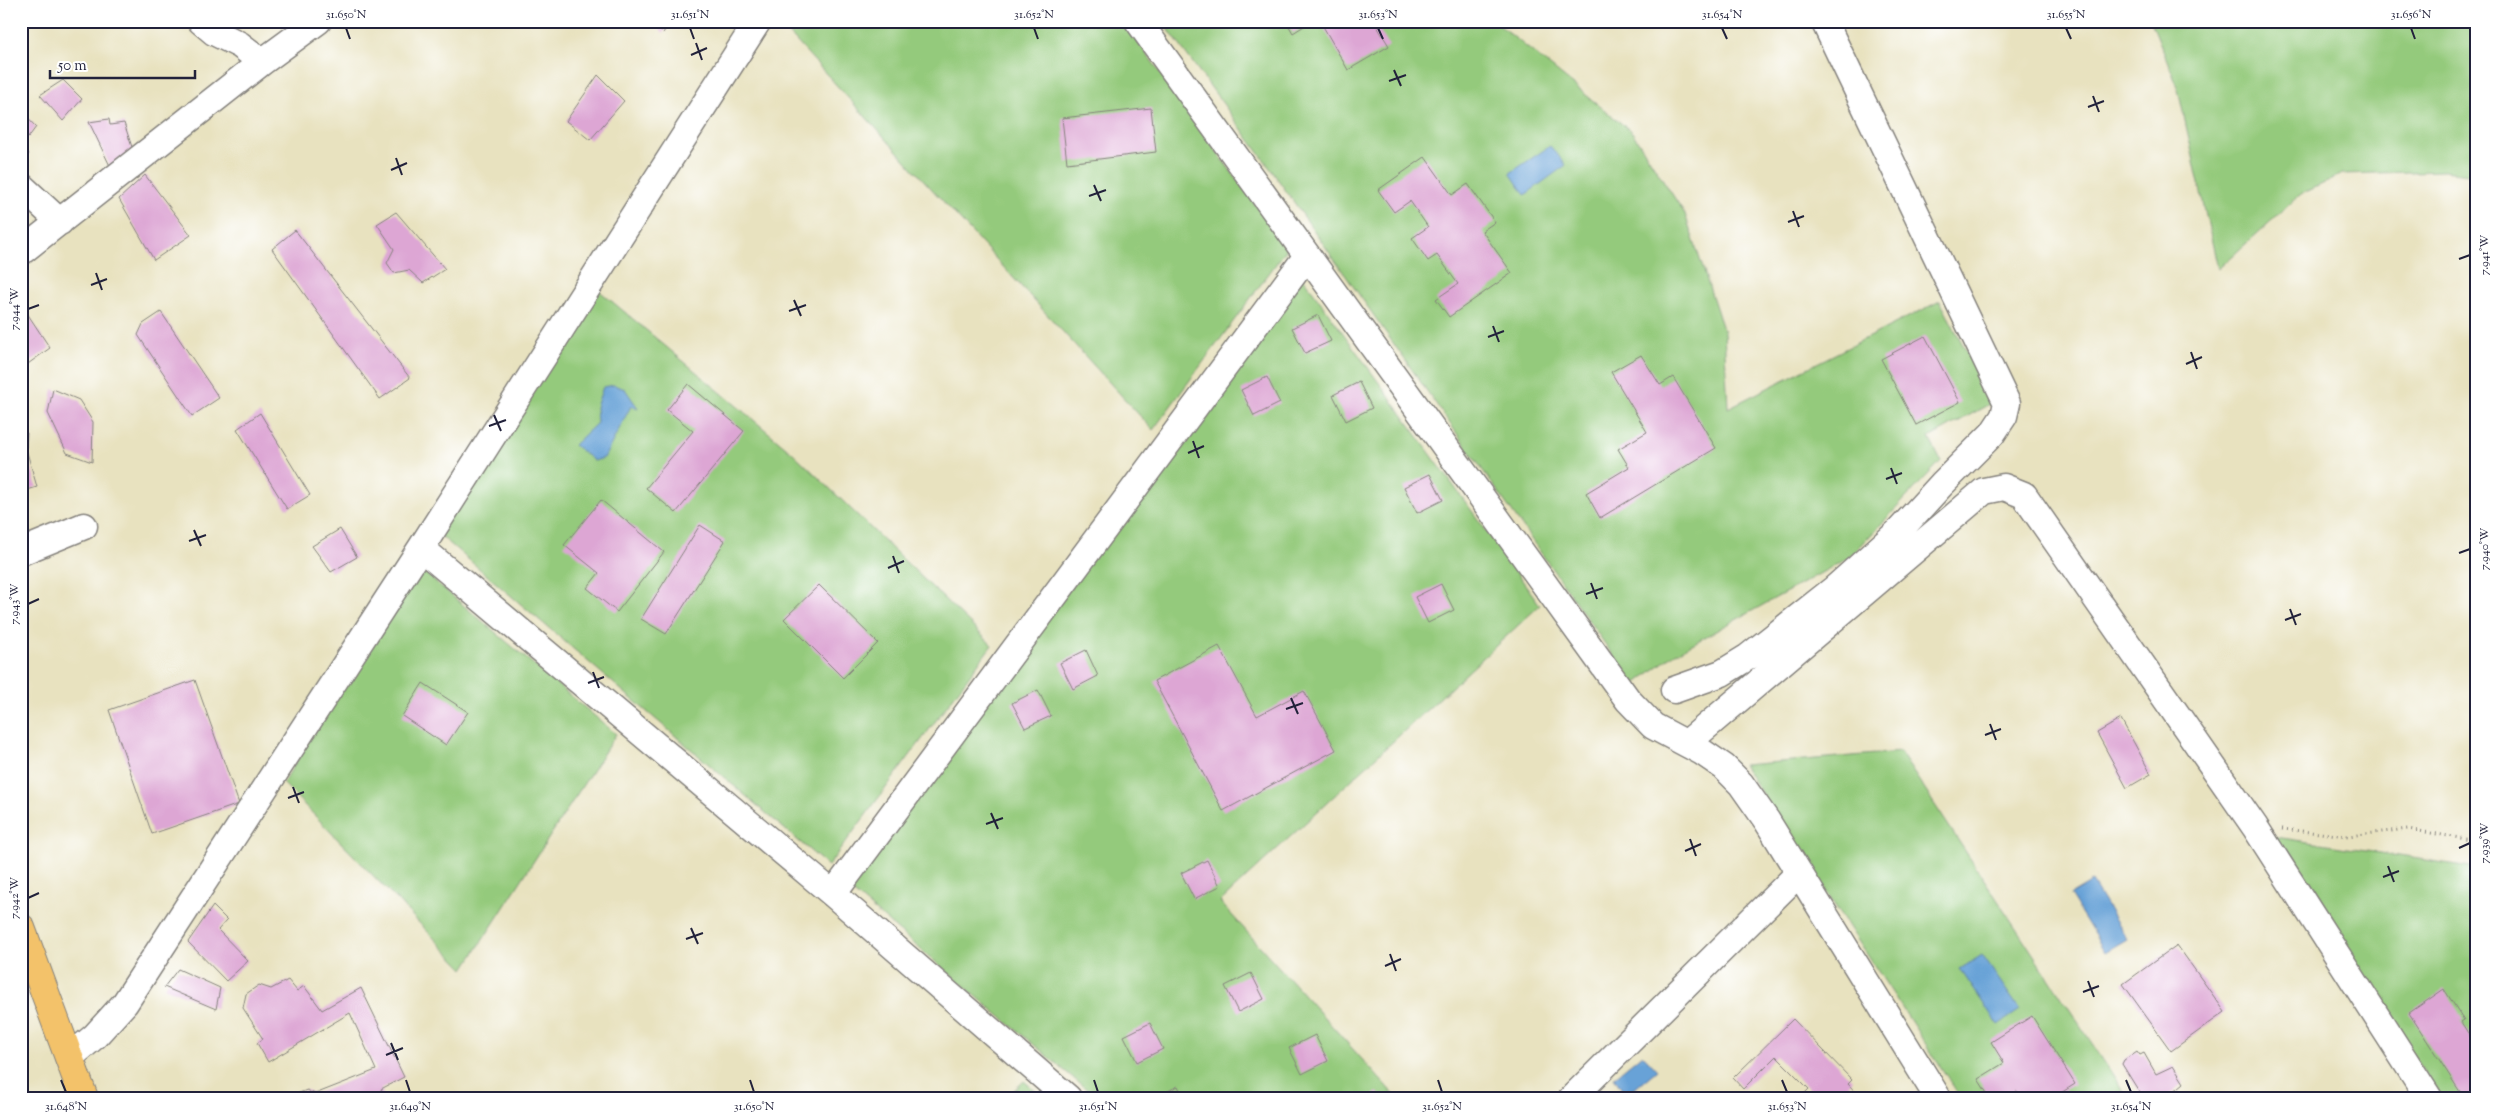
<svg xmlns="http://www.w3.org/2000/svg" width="2498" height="1119" viewBox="0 0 2498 1119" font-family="'Sorts Mill Goudy',serif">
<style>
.green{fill:#94ca7c;stroke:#5b765c}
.water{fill:#67a2d7;stroke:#446289}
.building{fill:#dda6d4}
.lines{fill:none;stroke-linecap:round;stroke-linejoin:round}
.minor-casing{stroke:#85827d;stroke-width:29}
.major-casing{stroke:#85827d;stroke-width:30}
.path{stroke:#85827d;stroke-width:3;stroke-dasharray:1 4;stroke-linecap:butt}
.minor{stroke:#fff;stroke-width:26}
.major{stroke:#f3c26a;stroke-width:28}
.ticks{fill:none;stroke:#22223b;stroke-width:2}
.neatline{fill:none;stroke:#22223b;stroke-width:2}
.ticks-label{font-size:12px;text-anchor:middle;fill:#22223b}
</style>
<rect width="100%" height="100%" fill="#fff"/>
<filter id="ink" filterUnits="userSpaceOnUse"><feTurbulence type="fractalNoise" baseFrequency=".02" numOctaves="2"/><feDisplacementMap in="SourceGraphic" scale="10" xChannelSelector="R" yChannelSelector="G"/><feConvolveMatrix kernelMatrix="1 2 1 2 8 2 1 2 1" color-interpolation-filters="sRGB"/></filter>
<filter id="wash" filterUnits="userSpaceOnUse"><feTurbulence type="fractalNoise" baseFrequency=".0096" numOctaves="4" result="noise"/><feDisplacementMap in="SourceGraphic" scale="20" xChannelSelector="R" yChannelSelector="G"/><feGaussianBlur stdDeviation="1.12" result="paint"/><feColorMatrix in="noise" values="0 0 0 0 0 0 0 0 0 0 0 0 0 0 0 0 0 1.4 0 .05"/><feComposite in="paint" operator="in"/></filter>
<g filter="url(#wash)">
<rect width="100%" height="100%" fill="#e8e2bf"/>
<path class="green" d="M 787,21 L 1123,21 L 1287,249 L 1153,430 L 785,29 Z
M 1162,21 L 1494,21 L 1632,132 L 1685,214 L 1724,332 L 1728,408 L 1940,301 L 1993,402 L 1929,438 L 1941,461 L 1850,557 L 1674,654 L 1634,685 L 1260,154 Z
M 2151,21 L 2477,21 L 2477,175 L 2444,171 L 2342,174 L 2301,194 L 2218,269 L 2177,85 Z
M 1301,275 L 1540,605 L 1220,902 L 1397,1098 L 1097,1098 L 849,889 Z
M 596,288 L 793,453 L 992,645 L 828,866 L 435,531 Z
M 418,567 L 616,734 L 464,969 L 283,783 Z
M 1900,752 L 2128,1098 L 1961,1098 L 1743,765 Z
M 2269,836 L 2477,868 L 2477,1098 L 2441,1098 Z
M 1024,1081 L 1044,1098 L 1006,1098 Z"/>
<path class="water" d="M 1550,146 L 1566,165 L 1525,195 L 1510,173 Z
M 614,385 L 625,389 L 638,408 L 631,406 L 604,458 L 594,461 L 574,445 L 597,423 L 596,407 L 603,387 Z
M 2092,882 L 2127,939 L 2105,952 L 2070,895 Z
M 1982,955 L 2020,1010 L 1998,1025 L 1960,969 Z
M 1642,1054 L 1657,1070 L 1626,1096 L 1614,1077 Z"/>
<g id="blocks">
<path class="building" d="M 650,21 L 671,21 L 663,33 Z
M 1286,21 L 1312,21 L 1293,33 Z
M 1320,21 L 1374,21 L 1389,46 L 1348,70 Z
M 598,75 L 624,101 L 590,140 L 566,121 Z
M 63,80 L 82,99 L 63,121 L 40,95 Z
M 1151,108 L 1156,152 L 1067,163 L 1062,118 Z
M 21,111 L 36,127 L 28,138 L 21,131 Z
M 109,119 L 110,125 L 124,123 L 135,156 L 112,170 L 89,122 Z
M 21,145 L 29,154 L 21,159 Z
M 1425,157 L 1452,195 L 1468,184 L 1495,222 L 1482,231 L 1512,273 L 1449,317 L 1436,299 L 1458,284 L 1437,255 L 1428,261 L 1412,238 L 1428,227 L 1410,201 L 1394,212 L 1378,190 Z
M 145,175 L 191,235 L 154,260 L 119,199 Z
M 396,212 L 445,269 L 423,283 L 409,270 L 394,273 L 387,263 L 394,249 L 377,224 Z
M 295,230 L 410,378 L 380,399 L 272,249 Z
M 21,304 L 50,348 L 25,366 L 21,359 Z
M 161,312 L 219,398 L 192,416 L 138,335 L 143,324 Z
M 1318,315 L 1331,341 L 1305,353 L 1292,328 Z
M 1925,336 L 1960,402 L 1916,425 L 1881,359 Z
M 1641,355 L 1660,385 L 1673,377 L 1716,448 L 1600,518 L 1586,493 L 1629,467 L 1618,449 L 1647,432 L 1611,372 Z
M 1267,377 L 1280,403 L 1254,416 L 1241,390 Z
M 1359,382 L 1372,408 L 1346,421 L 1333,395 Z
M 688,384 L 744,431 L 676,513 L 646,488 L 693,431 L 667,410 Z
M 53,389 L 79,400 L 93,422 L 92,462 L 67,453 L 48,413 Z
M 260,413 L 310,495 L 287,509 L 237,429 Z
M 21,431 L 27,433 L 26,449 L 37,487 L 21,492 Z
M 1430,474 L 1443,500 L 1417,513 L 1404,487 Z
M 601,500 L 664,552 L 617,612 L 587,588 L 599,573 L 564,545 Z
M 700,525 L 725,541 L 666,634 L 641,619 Z
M 340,529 L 357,557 L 331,572 L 312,546 Z
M 1441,584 L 1454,610 L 1428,623 L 1415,597 Z
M 819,585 L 878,643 L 843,678 L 784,619 Z
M 1219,646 L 1257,716 L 1304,691 L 1336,750 L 1223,811 L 1154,681 Z
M 1086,650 L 1098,676 L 1073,689 L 1060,663 Z
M 195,680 L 239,804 L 152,834 L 109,710 Z
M 423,683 L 468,712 L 446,745 L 402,716 Z
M 1038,690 L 1051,716 L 1025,728 L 1012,703 Z
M 2121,719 L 2151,774 L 2127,788 L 2097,733 Z
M 1207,860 L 1220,886 L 1194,899 L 1181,873 Z
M 213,906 L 227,920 L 218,930 L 248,961 L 226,981 L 188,942 Z
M 2177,945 L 2225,1012 L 2171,1051 L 2123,984 Z
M 178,969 L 220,988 L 216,1009 L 164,987 Z
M 1251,973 L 1264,999 L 1238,1012 L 1225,986 Z
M 288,980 L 297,991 L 304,986 L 322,1010 L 361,988 L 404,1077 L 381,1089 L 384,1098 L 286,1098 L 307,1090 L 315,1094 L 376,1070 L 350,1013 L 268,1062 L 257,1043 L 263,1039 L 243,1008 L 246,994 L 259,985 L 271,989 Z
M 2444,989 L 2464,1020 L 2461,1022 L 2477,1047 L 2477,1089 L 2466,1098 L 2464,1098 L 2409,1013 Z
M 2032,1016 L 2075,1084 L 2053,1098 L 2021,1098 L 2017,1091 L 2006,1098 L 1990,1098 L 1978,1079 L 2004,1063 L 1991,1042 Z
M 1793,1019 L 1852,1080 L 1848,1084 L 1861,1098 L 1800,1098 L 1809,1089 L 1776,1056 L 1743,1089 L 1733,1078 Z
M 1150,1023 L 1163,1049 L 1137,1062 L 1124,1036 Z
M 1315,1035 L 1328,1061 L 1302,1074 L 1289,1048 Z
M 2137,1051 L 2140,1055 L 2144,1053 L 2156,1074 L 2173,1066 L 2184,1083 L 2166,1098 L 2143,1098 L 2122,1064 L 2124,1060 Z
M 1178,1086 L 1184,1098 L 1154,1098 Z
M 1378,1092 L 1381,1098 L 1367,1098 Z"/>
</g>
</g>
<g filter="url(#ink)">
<use href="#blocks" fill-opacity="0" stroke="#85827d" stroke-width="1"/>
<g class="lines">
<g class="minor-casing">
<path id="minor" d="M 201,21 L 214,32 L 240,45 L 262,62
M 1138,21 L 1628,700 L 1653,726 L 1702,752 L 1724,767 L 1741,784 L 1767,821 L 1938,1098
M 21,186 L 60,222
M 21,252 L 262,62 L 318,21
M 421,548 L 833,894 L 1068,1098
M 21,552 L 84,526
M 1674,690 L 1722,673 L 1748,657 L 1834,589 L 1899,531 L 1942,484 L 1992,434 L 2004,416 L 2007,403 L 1824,21
M 1687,743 L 1984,491 L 2004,487 L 2024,495 L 2255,827 L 2429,1098
M 833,894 L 1307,256
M 69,1058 L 95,1036 L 125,1003 L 421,548 L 758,21
M 1572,1098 L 1799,873"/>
</g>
<g class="major-casing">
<path id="major" d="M 21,928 L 84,1098"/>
</g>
<path class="path" d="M 2282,829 L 2348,836 L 2408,829 L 2477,841"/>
<use href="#minor" class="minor"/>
<use href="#major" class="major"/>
</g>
</g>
<path class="ticks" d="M 346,28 L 350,39M 690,28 L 694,39M 1034,28 L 1038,39M 1378,28 L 1383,39M 1722,28 L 1727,39M 2066,28 L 2071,39M 2411,28 L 2415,39M 696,43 L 702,60M 691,55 L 707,48M 1394,70 L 1401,86M 1389,81 L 1406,75M 2093,96 L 2099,112M 2088,107 L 2104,101M 396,158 L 402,175M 391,170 L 407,163M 1094,185 L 1101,201M 1089,196 L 1106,190M 1793,211 L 1799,227M 1788,222 L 1804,216M 2459,259 L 2470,255M 96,273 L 102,290M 91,285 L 107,279M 794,300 L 801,316M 28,309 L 39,305M 789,311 L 806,305M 1493,326 L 1499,342M 1488,337 L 1504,331M 2191,352 L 2197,369M 2186,364 L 2202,357M 494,415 L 501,431M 489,426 L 506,420M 1193,441 L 1199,458M 1188,453 L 1204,446M 1891,468 L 1897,484M 1886,479 L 1902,473M 194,530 L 201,546M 189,541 L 206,535M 2459,553 L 2470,549M 893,556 L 899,573M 888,568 L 904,561M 1591,583 L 1597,599M 1586,594 L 1603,588M 28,604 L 39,599M 2290,609 L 2296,625M 2285,620 L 2301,614M 593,672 L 599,688M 588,683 L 604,677M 1291,698 L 1298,714M 1286,709 L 1303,703M 1990,724 L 1996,740M 1985,735 L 2001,729M 293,787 L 299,803M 288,798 L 304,792M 991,813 L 998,829M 986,824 L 1003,818M 1690,839 L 1696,856M 2459,848 L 2470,843M 1685,851 L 1701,844M 2388,866 L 2394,882M 2383,877 L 2399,871M 28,898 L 39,893M 691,928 L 698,944M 686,939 L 703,933M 1390,954 L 1396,971M 1385,966 L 1401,959M 2088,981 L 2094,997M 2083,992 L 2099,986M 391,1043 L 398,1060M 386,1055 L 403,1048M 61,1080 L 66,1092M 406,1080 L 410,1092M 750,1080 L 754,1092M 1094,1080 L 1098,1092M 1438,1080 L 1442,1092M 1782,1080 L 1787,1092M 2126,1080 L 2131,1092"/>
<rect width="2498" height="1119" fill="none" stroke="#fff" stroke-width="55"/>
<path d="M50 70v8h145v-8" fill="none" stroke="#22223b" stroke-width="2.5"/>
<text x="58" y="70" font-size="15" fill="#22223b" stroke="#ffffff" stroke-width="4" paint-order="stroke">50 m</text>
<rect x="28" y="28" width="2442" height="1064" class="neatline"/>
<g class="ticks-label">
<text x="346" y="18">31.650°N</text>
<text x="690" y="18">31.651°N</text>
<text x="1034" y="18">31.652°N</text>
<text x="1378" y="18">31.653°N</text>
<text x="1722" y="18">31.654°N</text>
<text x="2066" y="18">31.655°N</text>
<text x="2411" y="18">31.656°N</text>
<text transform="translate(2484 255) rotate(-90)" y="4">7.941°W</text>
<text transform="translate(14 309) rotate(-90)" y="4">7.944°W</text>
<text transform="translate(2484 549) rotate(-90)" y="4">7.940°W</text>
<text transform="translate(14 604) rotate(-90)" y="4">7.943°W</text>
<text transform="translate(2484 843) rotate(-90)" y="4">7.939°W</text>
<text transform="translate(14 898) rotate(-90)" y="4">7.942°W</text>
<text x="66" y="1110">31.648°N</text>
<text x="410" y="1110">31.649°N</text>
<text x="754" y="1110">31.650°N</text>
<text x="1098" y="1110">31.651°N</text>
<text x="1442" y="1110">31.652°N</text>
<text x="1787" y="1110">31.653°N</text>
<text x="2131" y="1110">31.654°N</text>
</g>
</svg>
